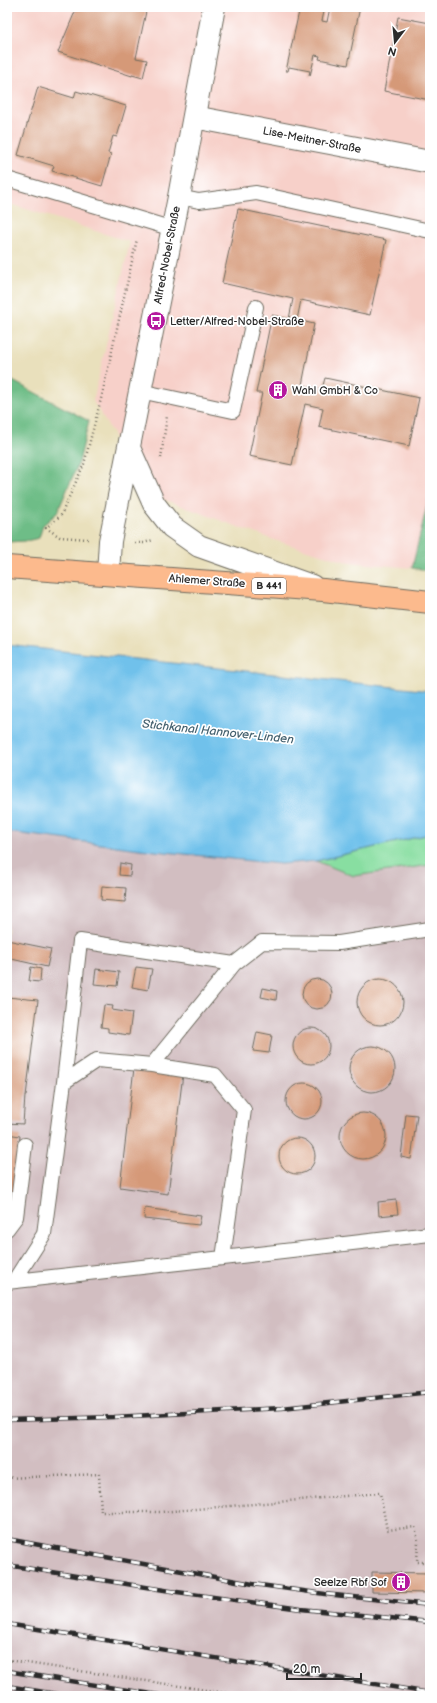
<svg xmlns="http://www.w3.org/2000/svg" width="437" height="1703" viewBox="0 0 437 1703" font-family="'Balsamiq Sans',sans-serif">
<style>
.built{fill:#f7d0c9}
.industrial{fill:#d2bec1}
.green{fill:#88dea1;stroke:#5a8466}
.forest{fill:#6ebd87;stroke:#4c7459}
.water{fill:#6fc1eb;stroke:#4d768b}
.building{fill:#d59978}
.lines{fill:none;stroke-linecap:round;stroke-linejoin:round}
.lane-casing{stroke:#6e6a5e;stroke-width:16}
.street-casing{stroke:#6e6a5e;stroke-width:24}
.primary-casing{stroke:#6e6a5e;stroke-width:24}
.path{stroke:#6e6a5e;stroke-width:2.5;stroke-dasharray:1 3;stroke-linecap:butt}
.lane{stroke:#fff;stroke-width:14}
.street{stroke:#fff;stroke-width:22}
.primary{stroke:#fcba8d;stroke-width:22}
.rail-casing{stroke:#2b2b2b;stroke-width:4.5}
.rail{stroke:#fff;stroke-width:3;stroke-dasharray:9;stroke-linecap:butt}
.labels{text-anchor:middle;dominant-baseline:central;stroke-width:3.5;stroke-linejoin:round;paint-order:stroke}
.shield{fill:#fff;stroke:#6b6b6b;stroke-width:1}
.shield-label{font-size:10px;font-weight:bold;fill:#2b2b2b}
.street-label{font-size:11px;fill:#2b2b2b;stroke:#fff}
.poi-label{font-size:11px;fill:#2b2b2b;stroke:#fff;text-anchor:start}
.water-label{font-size:12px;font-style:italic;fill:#43606e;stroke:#fff}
</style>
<rect width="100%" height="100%" fill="#fff"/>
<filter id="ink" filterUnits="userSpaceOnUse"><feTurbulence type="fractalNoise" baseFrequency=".025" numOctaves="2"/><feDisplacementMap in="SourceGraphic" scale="8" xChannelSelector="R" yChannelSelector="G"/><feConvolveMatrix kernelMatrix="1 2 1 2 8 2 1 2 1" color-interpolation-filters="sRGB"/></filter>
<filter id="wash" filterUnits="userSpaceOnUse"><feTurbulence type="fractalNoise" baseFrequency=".012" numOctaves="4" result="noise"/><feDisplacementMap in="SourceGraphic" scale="16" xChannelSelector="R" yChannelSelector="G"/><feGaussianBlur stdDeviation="0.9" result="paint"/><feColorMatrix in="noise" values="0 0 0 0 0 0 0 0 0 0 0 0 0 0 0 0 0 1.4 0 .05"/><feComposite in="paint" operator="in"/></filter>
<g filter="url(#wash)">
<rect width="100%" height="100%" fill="#e9e0bc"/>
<path class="built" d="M 7,7 L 430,7 L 430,493 L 412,568 L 347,562 L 274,540 L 149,494 L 93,401 L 130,242 L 7,203 Z"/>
<path class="industrial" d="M 7,832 L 281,864 L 316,861 L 354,876 L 430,865 L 430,1696 L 7,1696 Z"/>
<path class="green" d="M 430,834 L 430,865 L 354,876 L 316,861 Z"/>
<path class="forest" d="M 7,378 L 89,421 L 79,462 L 57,513 L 43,525 L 39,538 L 26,541 L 7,542 Z
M 430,493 L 430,571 L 412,568 Z"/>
<path class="water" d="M 7,645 L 430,691 L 430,834 L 316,861 L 281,864 L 155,851 L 7,832 Z"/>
<g id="blocks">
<path class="building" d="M 77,7 L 147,7 L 136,58 L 147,60 L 143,78 L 132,75 L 132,76 L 58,52 Z
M 300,7 L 325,7 L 322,21 L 327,22 L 330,7 L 360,7 L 348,65 L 319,59 L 320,56 L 315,55 L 310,76 L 309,75 L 310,71 L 289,67 L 288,71 L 286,71 Z
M 398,17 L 430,23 L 430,100 L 384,91 Z
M 38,87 L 74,98 L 76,91 L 126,106 L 117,137 L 113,136 L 108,153 L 111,154 L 102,186 L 52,171 L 54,166 L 18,155 Z
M 238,209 L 386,240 L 370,315 L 301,300 L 297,320 L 314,324 L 302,385 L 322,389 L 325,378 L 419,398 L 409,446 L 319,427 L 323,408 L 305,404 L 292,465 L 249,456 L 262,393 L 256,393 L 272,315 L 289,319 L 293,299 L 222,283 Z
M 120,863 L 131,865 L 130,876 L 119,875 Z
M 102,886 L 126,888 L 125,902 L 101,900 Z
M 7,940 L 51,949 L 47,967 L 7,958 Z
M 31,967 L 41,969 L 40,982 L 29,981 Z
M 136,967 L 152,969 L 148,990 L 132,987 Z
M 96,969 L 119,972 L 117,986 L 94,984 Z
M302 994a15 15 0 1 1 30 0a15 15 0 1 1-30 0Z
M357 1002a23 23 0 1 1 46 0a23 23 0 1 1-46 0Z
M 263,988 L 277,991 L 276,1000 L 261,997 Z
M 7,997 L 38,1000 L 26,1096 L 25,1096 L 23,1124 L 7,1123 Z
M 104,1005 L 113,1006 L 112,1010 L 132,1013 L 129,1035 L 108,1032 L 108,1028 L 101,1027 Z
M293 1046a18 18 0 1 1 36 0a18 18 0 1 1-36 0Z
M 257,1032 L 272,1035 L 269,1053 L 253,1051 Z
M349 1069a23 23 0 1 1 46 0a23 23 0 1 1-46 0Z
M 134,1068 L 183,1074 L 168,1194 L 120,1187 Z
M286 1101a18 18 0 1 1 36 0a18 18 0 1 1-36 0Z
M340 1136a23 23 0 1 1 46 0a23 23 0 1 1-46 0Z
M 406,1114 L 417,1115 L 411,1159 L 401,1157 Z
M 7,1134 L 20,1136 L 9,1220 L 7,1220 Z
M279 1156a18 18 0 1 1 36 0a18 18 0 1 1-36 0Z
M 396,1200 L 398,1214 L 379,1216 L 378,1202 Z
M 145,1208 L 201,1216 L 199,1225 L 144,1219 Z
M 372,1572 L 430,1573 L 430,1593 L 372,1592 Z"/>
</g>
</g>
<g filter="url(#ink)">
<use href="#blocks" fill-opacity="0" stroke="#6e6a5e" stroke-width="1"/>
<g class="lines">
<g class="lane-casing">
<path id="lane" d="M 7,179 L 173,229
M 179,197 L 199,201 L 256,193 L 430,231
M 140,391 L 233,411 L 256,307
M 152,1065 L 234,964 L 262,942 L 339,943 L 430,929
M 64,1082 L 80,941 L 234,964
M 7,1229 L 16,1217 L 25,1145
M 223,1258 L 430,1234
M 7,1282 L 223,1258 L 244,1110 L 215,1075 L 152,1065 L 97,1060 L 64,1082 L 44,1234 L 14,1281"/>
</g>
<g class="street-casing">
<path id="street" d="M 194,117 L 430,162
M 129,448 L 154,504 L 172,527 L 199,546 L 312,586
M 108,574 L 110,541 L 179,197 L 214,7"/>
</g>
<g class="primary-casing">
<path id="primary" d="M 7,567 L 323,590 L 430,602"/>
</g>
<path class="path" d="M 161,458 L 167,416
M 88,539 L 60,537 L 46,528 L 61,515 L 84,464 L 102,395 L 137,239
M 135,543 L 144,543 L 153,540
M 7,1478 L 99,1474 L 101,1512 L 161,1512 L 380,1493 L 387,1530 L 415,1527 L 418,1540 L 417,1562 L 430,1562
M 7,1660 L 246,1696"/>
<use href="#lane" class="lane"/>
<use href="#street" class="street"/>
<use href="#primary" class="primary"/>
<g class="rail-casing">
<path id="rail" d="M 7,1420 L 114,1417 L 282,1408 L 430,1392
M 7,1539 L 253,1584 L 325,1594 L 430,1605
M 7,1565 L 177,1592 L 301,1609 L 430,1622
M 7,1624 L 430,1693
M 7,1671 L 165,1696
M 7,1686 L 69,1696"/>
</g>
<use href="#rail" class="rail"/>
</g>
</g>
<defs>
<g id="bus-disc" transform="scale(1)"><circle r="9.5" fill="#b5179e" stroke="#fff"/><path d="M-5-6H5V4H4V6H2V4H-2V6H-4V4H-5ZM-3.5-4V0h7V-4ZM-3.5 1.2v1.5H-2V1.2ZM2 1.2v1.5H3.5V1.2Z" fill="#fff"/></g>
<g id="building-disc" transform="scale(1)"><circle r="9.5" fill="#b5179e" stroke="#fff"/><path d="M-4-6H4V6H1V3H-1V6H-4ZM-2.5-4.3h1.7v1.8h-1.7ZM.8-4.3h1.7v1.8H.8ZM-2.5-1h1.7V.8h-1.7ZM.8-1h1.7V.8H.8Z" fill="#fff"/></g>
</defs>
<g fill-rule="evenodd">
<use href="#bus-disc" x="156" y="321"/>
<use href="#building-disc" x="278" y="390"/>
<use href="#building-disc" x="401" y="1582"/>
</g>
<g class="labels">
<rect class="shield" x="252" y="578" width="34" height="16" rx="3"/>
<g class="shield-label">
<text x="269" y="586">B 441</text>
</g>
<g class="street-label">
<text transform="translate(312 140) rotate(11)">Lise-Meitner-Straße</text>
<text transform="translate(167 255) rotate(-79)">Alfred-Nobel-Straße</text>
<text transform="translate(207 581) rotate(4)">Ahlemer Straße</text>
</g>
<g class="poi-label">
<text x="170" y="321">Letter/Alfred-Nobel-Straße</text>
<text x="292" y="390">Wahl GmbH &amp; Co</text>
<text x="387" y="1582" text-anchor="end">Seelze Rbf Sof</text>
</g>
<g class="water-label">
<text transform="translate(218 732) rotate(6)">Stichkanal Hannover-Linden</text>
</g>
</g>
<rect width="437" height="1703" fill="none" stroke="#fff" stroke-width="24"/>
<g transform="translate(395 42) rotate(196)" stroke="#ffffff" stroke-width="3" paint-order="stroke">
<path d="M0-3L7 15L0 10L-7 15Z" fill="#2b2b2b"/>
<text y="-6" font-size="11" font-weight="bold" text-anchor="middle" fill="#2b2b2b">N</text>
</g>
<path d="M287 1673v6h74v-6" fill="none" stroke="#2b2b2b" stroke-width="2"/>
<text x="293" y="1673" font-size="12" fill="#2b2b2b" stroke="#ffffff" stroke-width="3" paint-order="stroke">20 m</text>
</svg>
